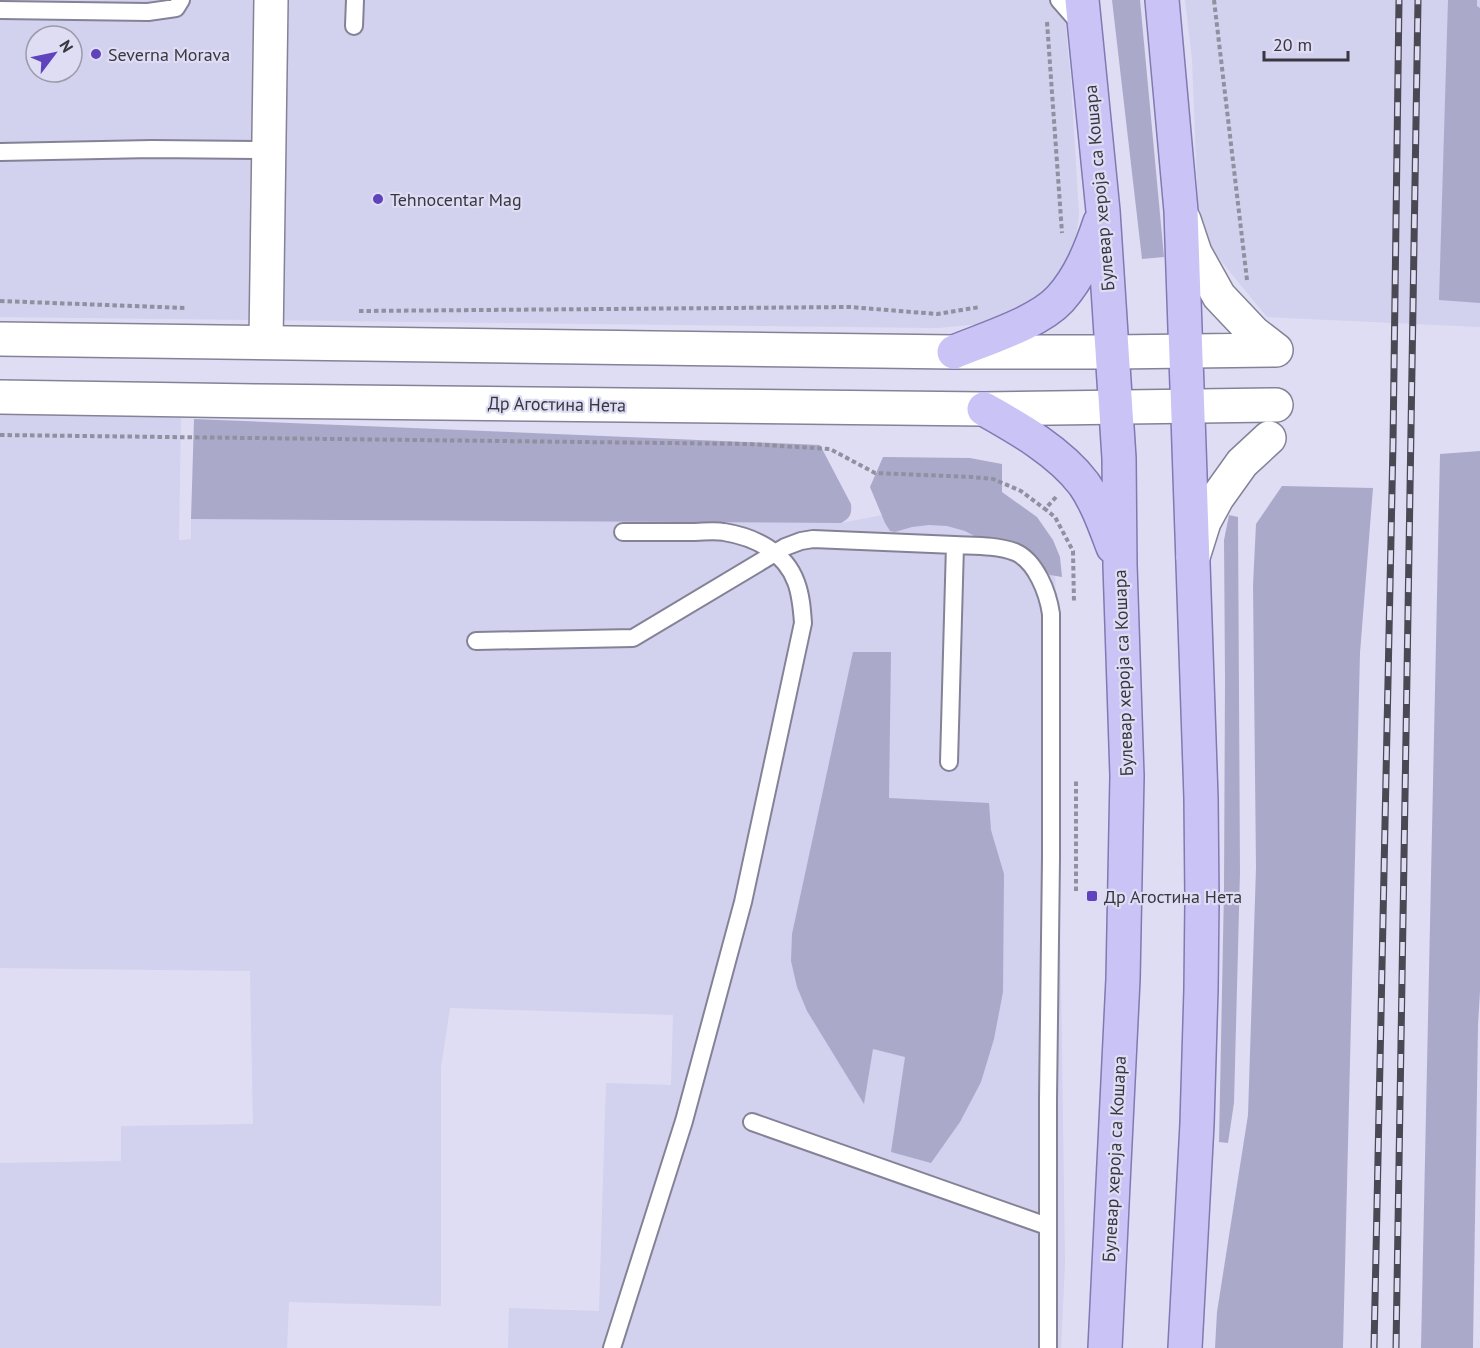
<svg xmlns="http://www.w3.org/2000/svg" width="1480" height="1348" viewBox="0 0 1480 1348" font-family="'PT Sans',sans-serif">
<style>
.built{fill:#d2d1ee;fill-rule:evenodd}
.green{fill:#aba9ca}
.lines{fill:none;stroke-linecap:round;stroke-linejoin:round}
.lane-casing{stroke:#838297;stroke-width:20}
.street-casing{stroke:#838297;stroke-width:36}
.secondary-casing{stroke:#838297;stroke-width:36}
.primary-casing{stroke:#8079b2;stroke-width:36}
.path{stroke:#9190a0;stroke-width:4;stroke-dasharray:4.5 3;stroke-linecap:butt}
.lane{stroke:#fff;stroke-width:16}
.street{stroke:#fff;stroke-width:33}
.secondary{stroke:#fff;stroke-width:33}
.primary{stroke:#cac4f6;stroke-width:33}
.rail-casing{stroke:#494853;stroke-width:7}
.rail{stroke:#deddf4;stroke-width:4.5;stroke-dasharray:14;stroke-linecap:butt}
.poi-dot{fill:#5e43bc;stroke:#deddf4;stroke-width:2}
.labels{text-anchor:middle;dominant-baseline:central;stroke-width:4.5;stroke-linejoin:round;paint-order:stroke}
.poi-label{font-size:18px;fill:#383740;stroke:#deddf4;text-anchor:start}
.street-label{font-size:18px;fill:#383740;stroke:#deddf4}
</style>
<rect width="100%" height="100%" fill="#deddf4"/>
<path class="built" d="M 0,0 L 1063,0 L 1071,81 L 1079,215 L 1074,251 L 1063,279 L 1000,322 L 938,328 L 0,317 ZM 36,36 L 72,36 L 72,72 L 36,72 Z
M 1185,0 L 1480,0 L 1480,327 L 1267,317 L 1199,234 L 1192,59 Z
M 0,413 L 181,413 L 179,540 L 191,539 L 191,519 L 841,523 L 888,514 L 915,505 L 1055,561 L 1065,1263 L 1061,1348 L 508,1348 L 509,1308 L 599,1311 L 606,1083 L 671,1085 L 673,1015 L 450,1008 L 441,1067 L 441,1306 L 289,1302 L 287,1348 L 0,1348 L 0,1163 L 121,1161 L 121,1126 L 253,1124 L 250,971 L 0,968 Z"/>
<path class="green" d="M 1112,0 L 1140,0 L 1164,257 L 1142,259 Z
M 1448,0 L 1477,0 L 1477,6 L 1480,8 L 1480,303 L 1439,300 Z
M 194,419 L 820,445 L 851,504 C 852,514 850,518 841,523 L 191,519 Z
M 1480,451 L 1480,991 L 1478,1025 L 1473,1348 L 1421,1348 L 1440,454 Z
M 883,457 L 970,458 L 1002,464 L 1002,492 L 1037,517 L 1053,540 L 1060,557 L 1062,577 L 1050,575 L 1035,559 L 1012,544 L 1000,540 L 980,539 L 965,531 L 947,526 L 929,525 L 912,527 L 895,532 L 890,531 L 885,523 L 870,487 Z
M 1282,486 L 1373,488 L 1360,653 L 1343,1348 L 1215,1348 L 1217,1312 L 1248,1115 L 1256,868 L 1253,585 L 1256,524 Z
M 1229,515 L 1238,517 L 1240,872 L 1234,1103 L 1228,1143 L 1219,1142 L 1224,890 L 1225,678 L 1224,540 Z
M 853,652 L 891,652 L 889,798 L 989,803 L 991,830 L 1004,874 L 1003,992 L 994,1039 L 981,1082 L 960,1122 L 931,1163 L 891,1152 L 905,1057 L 873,1049 L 864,1104 L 807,1011 L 797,987 L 791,961 L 792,934 Z"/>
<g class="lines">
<g class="lane-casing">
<path id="lane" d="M 1059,0 L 1080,24
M 0,10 L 148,12 L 176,8 L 181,0
M 354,26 L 355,0
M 0,152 L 152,149 L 269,150
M 955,545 C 974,546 996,545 1015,552 C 1036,561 1048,593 1051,614 L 1051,858 L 1048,1100 L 1048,1348
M 476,641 L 633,638 L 785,547 L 801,541 L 813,539 L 955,545 L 949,762
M 752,1122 L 1047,1226
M 612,1348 L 684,1121 L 743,902 L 803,623 C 802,609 801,595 796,582 C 785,552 755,537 724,532 C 714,530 703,532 692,532 C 669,532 646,532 623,532"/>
</g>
<g class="street-casing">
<path id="street" d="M 266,342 L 271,0"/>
</g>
<g class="secondary-casing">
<path id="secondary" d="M 1184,220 L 1195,253 L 1219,296 L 1254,333 L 1276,350
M 0,339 L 954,352 L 1113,352 L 1276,350
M 0,397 L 258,401 L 984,409 L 1276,405
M 1193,557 L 1204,522 L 1217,498 L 1242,463 L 1269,438"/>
</g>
<g class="primary-casing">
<path id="primary" d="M 1082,0 L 1103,211 L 1119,458 L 1120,565 L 1127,776 L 1123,979 L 1105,1348
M 1162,0 L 1181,211 L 1201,798 L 1202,900 L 1201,989 L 1197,1124 L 1185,1348
M 954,352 C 985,339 1038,323 1060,299 C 1080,277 1091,249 1100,222
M 984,409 C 1018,428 1060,452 1084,484 C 1097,503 1105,526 1113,547"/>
</g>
<path class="path" d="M 1214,0 L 1247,280
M 1047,22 L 1062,233
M 0,301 L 186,308
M 359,311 L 850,307 L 937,314 L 980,307
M 0,435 L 748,444 L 830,449 L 875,473 L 972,477 L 993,479 L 1021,491 L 1045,509
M 1056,497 L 1045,509 L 1055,517 L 1073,551 L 1074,603
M 1076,891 L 1076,779"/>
<use href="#lane" class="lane"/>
<use href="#street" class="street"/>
<use href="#secondary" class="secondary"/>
<use href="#primary" class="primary"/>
<g class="rail-casing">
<path id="rail" d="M 1374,1348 L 1393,443 L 1399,0
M 1396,1348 L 1418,0"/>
</g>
<use href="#rail" class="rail"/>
</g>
<g class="poi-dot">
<circle cx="96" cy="54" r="6"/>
<circle cx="378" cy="199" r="6"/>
<rect x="1086" y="890" width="12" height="12" rx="3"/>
</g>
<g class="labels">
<g class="poi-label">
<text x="108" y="54">Severna Morava</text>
<text x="390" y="199">Tehnocentar Mag</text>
<text x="1104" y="896">Др Агостина Нета</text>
</g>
<g class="street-label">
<text transform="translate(1099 188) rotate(-95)">Булевар хероја са Кошара</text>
<text transform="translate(557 404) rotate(1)">Др Агостина Нета</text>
<text transform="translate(1123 673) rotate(-92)">Булевар хероја са Кошара</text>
<text transform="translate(1114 1159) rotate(-87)">Булевар хероја са Кошара</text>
</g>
</g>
<g transform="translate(54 54) rotate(58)"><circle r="28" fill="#deddf4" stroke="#9c9bac" stroke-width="1.5"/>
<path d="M0-4.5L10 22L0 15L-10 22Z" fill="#5e43bc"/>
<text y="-9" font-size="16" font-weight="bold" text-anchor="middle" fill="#383740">N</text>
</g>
<path d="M1264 51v9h84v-9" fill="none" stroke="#383740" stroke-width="3"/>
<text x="1273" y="51" font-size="18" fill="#383740" stroke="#deddf4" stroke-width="4.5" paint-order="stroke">20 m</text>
</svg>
